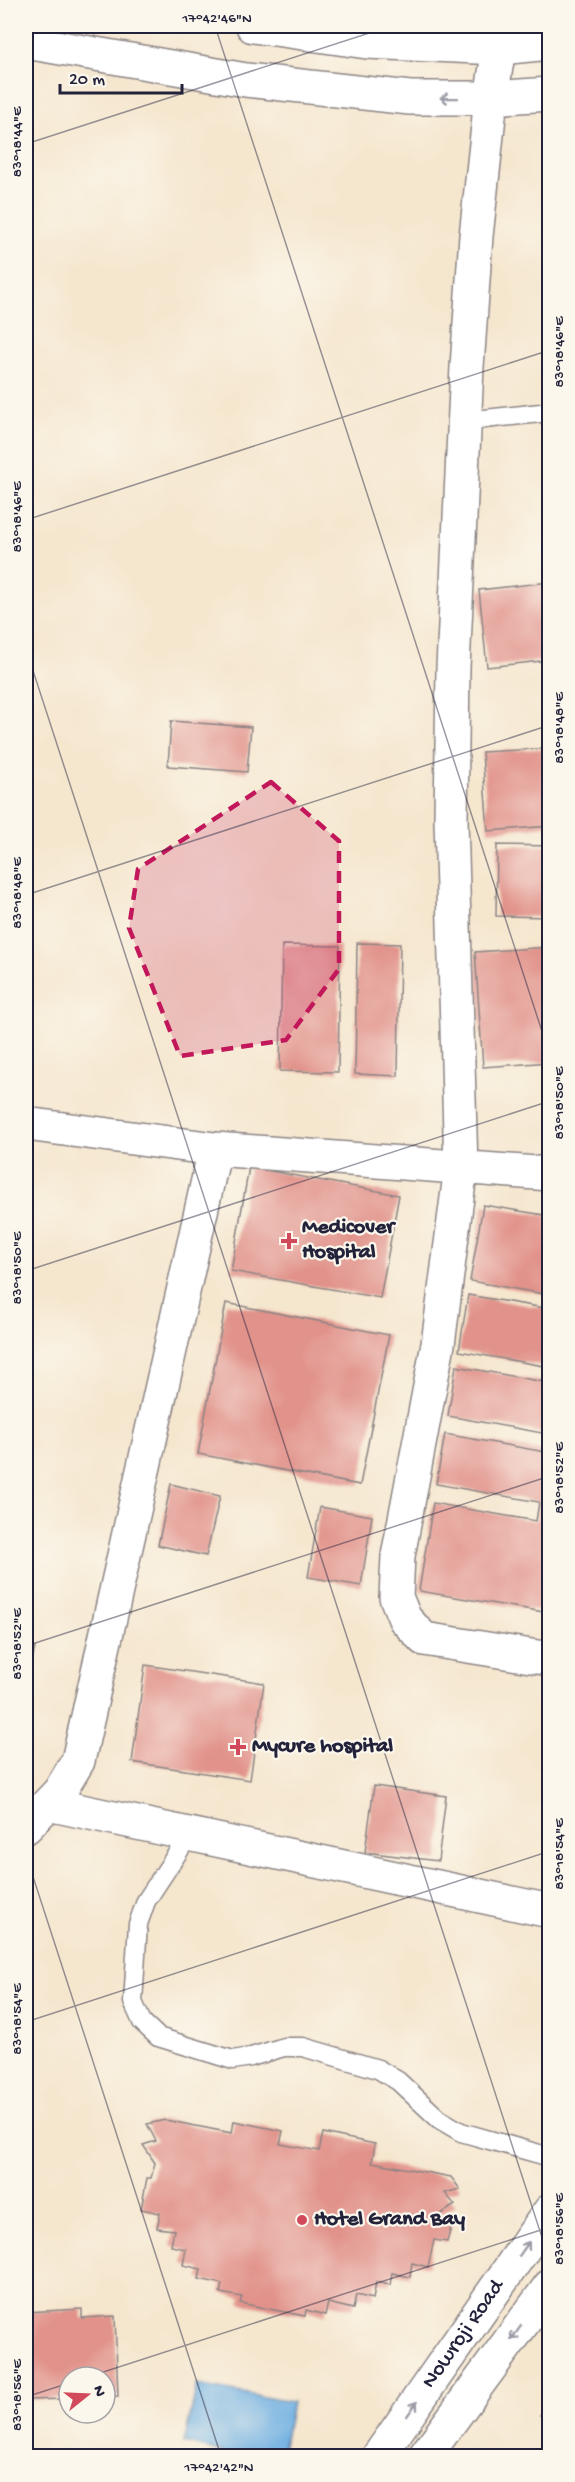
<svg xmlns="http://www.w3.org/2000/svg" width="575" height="2482" viewBox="0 0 575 2482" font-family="'Gochi Hand',sans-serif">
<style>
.water{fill:#6daee1;stroke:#48688e;stroke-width:1.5}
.building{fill:#e1928a}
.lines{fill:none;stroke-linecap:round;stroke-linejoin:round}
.lane-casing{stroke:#8c8484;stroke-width:21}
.street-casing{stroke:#8c8484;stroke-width:36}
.secondary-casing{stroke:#8c8484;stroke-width:36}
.lane{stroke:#fff;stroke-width:18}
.street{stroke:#fff;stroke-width:33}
.secondary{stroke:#fff;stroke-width:33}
.oneway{stroke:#9c9ca7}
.marked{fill:#c2185b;fill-opacity:0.2;stroke:#c2185b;stroke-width:4.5;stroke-dasharray:12 8;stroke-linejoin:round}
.ticks{fill:none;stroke:#22223b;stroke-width:1.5;stroke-opacity:0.45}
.poi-dot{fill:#d1495b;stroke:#fbf7ec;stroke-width:2}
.labels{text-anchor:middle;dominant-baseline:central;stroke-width:4.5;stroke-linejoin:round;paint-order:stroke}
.poi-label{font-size:22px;font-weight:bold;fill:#22223b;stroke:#fbf7ec;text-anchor:start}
.street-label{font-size:22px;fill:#22223b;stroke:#fbf7ec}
.neatline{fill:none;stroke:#22223b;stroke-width:2}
.ticks-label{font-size:15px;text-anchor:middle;fill:#22223b}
</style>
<rect width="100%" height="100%" fill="#fbf7ec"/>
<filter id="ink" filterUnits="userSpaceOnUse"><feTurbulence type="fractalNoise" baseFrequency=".0167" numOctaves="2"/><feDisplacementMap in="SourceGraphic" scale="12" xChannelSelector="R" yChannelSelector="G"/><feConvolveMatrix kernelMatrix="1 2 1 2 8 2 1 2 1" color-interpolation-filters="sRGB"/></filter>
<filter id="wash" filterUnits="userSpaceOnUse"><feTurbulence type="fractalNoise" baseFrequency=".008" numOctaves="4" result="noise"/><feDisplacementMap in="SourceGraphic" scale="24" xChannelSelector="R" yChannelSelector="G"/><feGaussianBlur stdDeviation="1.35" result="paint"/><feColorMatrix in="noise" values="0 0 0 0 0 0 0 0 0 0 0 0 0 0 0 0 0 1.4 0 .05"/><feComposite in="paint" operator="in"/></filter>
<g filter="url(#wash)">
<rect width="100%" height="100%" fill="#f5e6ce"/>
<path class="water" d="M 197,2385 L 292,2402 L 282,2456 L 234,2456 L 184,2443 Z"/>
<g id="blocks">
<path class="building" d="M 550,582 L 550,660 L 487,667 L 479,590 Z
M 171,721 L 251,727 L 247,772 L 168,766 Z
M 550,748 L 550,826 L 488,831 L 482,752 Z
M 497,845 L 550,846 L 550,917 L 496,916 Z
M 357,943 L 400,944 L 398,1076 L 355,1074 Z
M 282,945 L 340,946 L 338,1072 L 280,1071 Z
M 550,947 L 550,1062 L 483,1067 L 475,952 Z
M 249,1167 L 399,1195 L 380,1298 L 231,1271 Z
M 483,1205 L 550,1216 L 550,1295 L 470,1281 Z
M 468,1295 L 550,1309 L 550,1367 L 459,1351 Z
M 226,1303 L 389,1335 L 360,1485 L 198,1454 Z
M 456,1366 L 550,1383 L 550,1613 L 419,1591 L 433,1503 L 536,1521 L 539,1502 L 436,1484 L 445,1434 L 545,1452 L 548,1434 L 448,1416 Z
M 171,1484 L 220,1496 L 206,1556 L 158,1545 Z
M 320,1507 L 372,1516 L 361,1586 L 308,1577 Z
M 26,1646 L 35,1648 L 26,1685 Z
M 145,1665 L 264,1683 L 250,1780 L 132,1762 Z
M 374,1786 L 446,1796 L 438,1861 L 365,1852 Z
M 165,2120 L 232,2133 L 234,2121 L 283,2131 L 280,2144 L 319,2151 L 323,2133 L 375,2144 L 372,2162 L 451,2177 L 460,2189 L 445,2193 L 455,2205 L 438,2216 L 452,2224 L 447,2242 L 434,2240 L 428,2267 L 412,2263 L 410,2277 L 392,2273 L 390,2285 L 376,2282 L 373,2299 L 356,2295 L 353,2309 L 328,2303 L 325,2315 L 306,2310 L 305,2316 L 240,2303 L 242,2297 L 220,2293 L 222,2284 L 199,2279 L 201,2269 L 183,2265 L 186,2249 L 171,2246 L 174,2230 L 157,2228 L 160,2213 L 141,2209 L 147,2178 L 151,2178 L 155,2163 L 143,2145 L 156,2141 L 147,2124 Z
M 82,2309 L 82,2318 L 115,2316 L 118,2396 L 105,2397 L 105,2377 L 69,2377 L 69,2399 L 26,2400 L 26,2312 Z
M 550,2400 L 550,2421 L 540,2415 Z"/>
</g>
</g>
<g filter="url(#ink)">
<use href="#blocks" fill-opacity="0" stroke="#8c8484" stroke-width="1.5"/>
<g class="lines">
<g class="lane-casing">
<path id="lane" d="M 466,421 L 550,412
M 190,1834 L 146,1901 L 138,1924 L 133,2002 L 142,2022 L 158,2037 L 233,2060 L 251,2057 L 284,2047 L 303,2047 L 378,2069 L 398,2081 L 439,2119 L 461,2132 L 550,2157"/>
</g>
<g class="street-casing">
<path id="street" d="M 499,48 L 491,98 L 476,236 L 467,367 L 453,668 L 451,820 L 461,1167 L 438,1344 L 398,1556 L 396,1597 L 405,1619 L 424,1639 L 550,1659
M 26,1124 L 215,1149 L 550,1174
M 48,1804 L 550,1911
M 26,1827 L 60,1791 L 78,1761 L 215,1149"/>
</g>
<g class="secondary-casing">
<g id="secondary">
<path d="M 253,26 L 367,42 L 499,48 L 550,43"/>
<path d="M 26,42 L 246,80 L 410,98 L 491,98 L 550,94"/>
<path id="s1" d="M 379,2456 L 550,2211"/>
<path d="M 425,2456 L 550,2286"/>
</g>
</g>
<use href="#lane" class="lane"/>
<use href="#street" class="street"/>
<use href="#secondary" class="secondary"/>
</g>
<defs><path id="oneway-shaft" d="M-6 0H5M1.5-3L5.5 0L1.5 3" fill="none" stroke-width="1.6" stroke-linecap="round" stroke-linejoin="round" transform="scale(1.5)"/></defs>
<g class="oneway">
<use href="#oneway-shaft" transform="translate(449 98) rotate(-179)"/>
<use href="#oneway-shaft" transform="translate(524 2249) rotate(-55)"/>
<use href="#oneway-shaft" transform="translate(516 2333) rotate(125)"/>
<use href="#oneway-shaft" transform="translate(412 2409) rotate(-55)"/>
</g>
</g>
<path class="marked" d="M 271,782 L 339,841 L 339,969 L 286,1040 L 180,1056 L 129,928 L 138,869 Z"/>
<path class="ticks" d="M 215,26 L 550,1056M 26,144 L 391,26M 26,520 L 550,350M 26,649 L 550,2262M 26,895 L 550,725M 26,1271 L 550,1101M 26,1646 L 550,1476M 26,1855 L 221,2456M 26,2022 L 550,1851M 88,2377 L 550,2227M 26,2397 L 69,2383"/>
<g class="poi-dot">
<path d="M286 1232h6v6h6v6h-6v6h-6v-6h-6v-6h6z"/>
<path d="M235 1738h6v6h6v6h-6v6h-6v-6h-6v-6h6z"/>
<circle cx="302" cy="2220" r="6"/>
</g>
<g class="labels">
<g class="poi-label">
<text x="302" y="1228">Medicover<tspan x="302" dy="25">Hospital</tspan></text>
<text x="252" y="1747">Mycure hospital</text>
<text x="314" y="2220">Hotel Grand Bay</text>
</g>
<g class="street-label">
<text stroke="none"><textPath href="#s1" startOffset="148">Nowroji Road</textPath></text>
</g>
</g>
<rect width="575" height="2482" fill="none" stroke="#fbf7ec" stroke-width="66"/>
<g transform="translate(87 2395) rotate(72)"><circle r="28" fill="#fbf7ec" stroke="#a4a2a5" stroke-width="1.5"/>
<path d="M0-4.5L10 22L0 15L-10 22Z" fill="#d1495b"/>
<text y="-9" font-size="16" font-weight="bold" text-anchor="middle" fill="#22223b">N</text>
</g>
<path d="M60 84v9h122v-9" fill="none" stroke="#22223b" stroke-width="3"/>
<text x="69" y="84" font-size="18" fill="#22223b" stroke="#fbf7ec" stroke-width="4.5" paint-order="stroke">20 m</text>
<rect x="33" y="33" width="509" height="2416" class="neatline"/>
<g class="ticks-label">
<text x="217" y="22">17°42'46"N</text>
<text transform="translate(16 142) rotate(-90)" y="5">83°18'44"E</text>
<text transform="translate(558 352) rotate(-90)" y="5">83°18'46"E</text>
<text transform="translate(16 517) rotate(-90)" y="5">83°18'46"E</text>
<text transform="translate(558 728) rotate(-90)" y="5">83°18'48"E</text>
<text transform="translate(16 893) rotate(-90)" y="5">83°18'48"E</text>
<text transform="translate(558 1103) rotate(-90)" y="5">83°18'50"E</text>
<text transform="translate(16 1268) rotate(-90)" y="5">83°18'50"E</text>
<text transform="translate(558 1478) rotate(-90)" y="5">83°18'52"E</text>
<text transform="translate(16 1644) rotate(-90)" y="5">83°18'52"E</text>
<text transform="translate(558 1854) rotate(-90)" y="5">83°18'54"E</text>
<text transform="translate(16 2019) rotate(-90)" y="5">83°18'54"E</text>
<text transform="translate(558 2229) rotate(-90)" y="5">83°18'56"E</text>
<text transform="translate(16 2395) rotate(-90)" y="5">83°18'56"E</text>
<text x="219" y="2471">17°42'42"N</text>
</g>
</svg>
